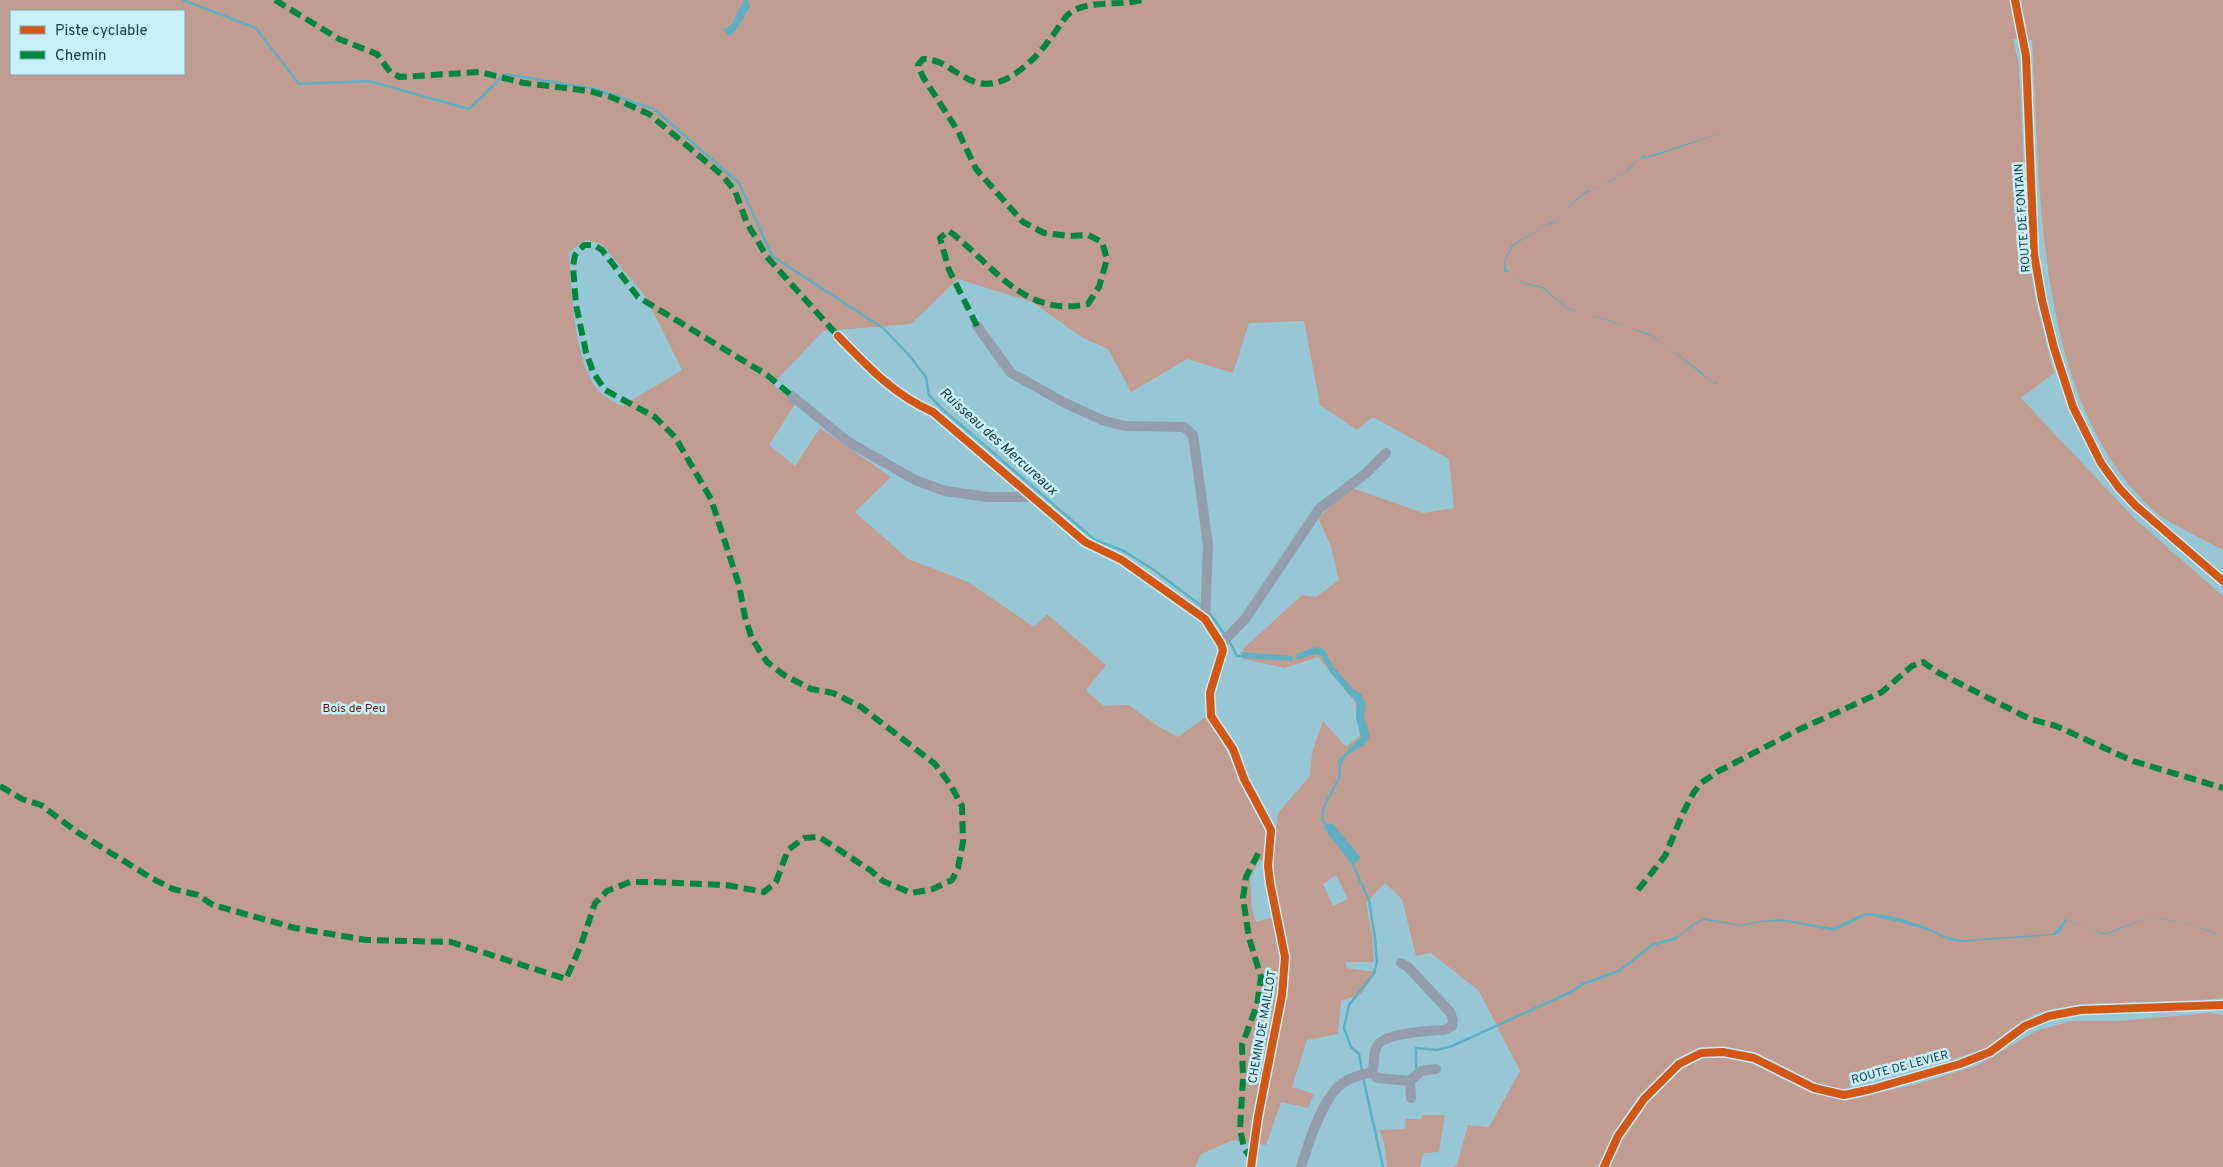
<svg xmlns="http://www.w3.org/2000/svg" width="2223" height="1167" viewBox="0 0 2223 1167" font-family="Overpass,sans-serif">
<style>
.green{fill:#c19c91;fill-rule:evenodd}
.water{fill:#5dafc3}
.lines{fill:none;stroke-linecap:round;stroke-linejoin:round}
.stream{stroke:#5dafc3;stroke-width:2.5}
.minor{stroke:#949dae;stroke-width:10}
.tertiary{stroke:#949dae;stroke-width:11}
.quiet{stroke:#00873e;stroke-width:6;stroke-dasharray:12 6;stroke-linecap:butt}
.cycleway-casing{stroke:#c7f0fb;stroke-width:11}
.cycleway{stroke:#d35612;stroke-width:8}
.labels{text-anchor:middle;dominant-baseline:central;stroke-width:5;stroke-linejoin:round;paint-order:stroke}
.street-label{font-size:12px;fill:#143a43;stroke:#c7f0fb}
.park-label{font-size:12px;fill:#661902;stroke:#c7f0fb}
.water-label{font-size:14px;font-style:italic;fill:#19363e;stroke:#c7f0fb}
</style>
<rect width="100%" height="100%" fill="#97c7d4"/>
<path class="green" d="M 0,0 L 2223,0 L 2223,550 C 2205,540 2168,523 2154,511 C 2034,399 2041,192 2032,40 L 2013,39 L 2019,65 L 2028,252 L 2036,303 L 2054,373 L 2021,398 L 2135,519 L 2223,596 L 2223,998 L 2190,1001 L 2083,1004 L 2049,1010 L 2035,1014 L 1986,1048 L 1952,1060 L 1873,1080 L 1849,1083 L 1851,1089 C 1821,1095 1785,1064 1757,1054 C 1748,1051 1736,1051 1727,1051 C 1704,1048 1695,1047 1676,1060 L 1599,1167 L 1454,1167 L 1457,1165 L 1468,1125 L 1489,1127 L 1520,1071 L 1479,991 L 1431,953 L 1416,956 L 1402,899 L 1385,883 L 1366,903 L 1372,934 L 1374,962 L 1346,962 L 1346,968 L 1376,972 L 1361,994 L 1341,1001 L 1338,1034 L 1307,1040 L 1292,1087 L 1314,1094 L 1308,1108 L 1281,1102 L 1266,1145 L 1233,1140 L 1201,1154 L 1195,1167 L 0,1167 ZM 11,11 L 184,11 L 184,74 L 11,74 ZM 585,240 L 602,244 L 646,297 L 682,370 L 622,406 C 615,402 607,399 602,394 C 573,368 572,289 569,252 ZM 958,279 L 1032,302 L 1083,338 L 1108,349 L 1131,392 L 1187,359 L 1233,373 L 1249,323 L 1304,321 L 1320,405 L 1357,430 L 1373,417 L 1449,459 L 1454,508 L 1423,513 L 1352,488 L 1318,518 L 1331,546 L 1339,580 L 1316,597 L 1302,595 L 1243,649 L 1243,659 L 1285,668 L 1318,657 L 1355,702 L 1360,736 L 1346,747 L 1323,721 L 1312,753 L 1310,776 L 1278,813 L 1271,863 L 1279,915 L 1256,922 L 1252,909 L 1250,878 L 1259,860 L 1265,862 L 1265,827 L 1208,715 L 1178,737 L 1159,727 L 1129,705 L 1104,706 L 1086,690 L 1106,665 L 1047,614 L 1034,627 L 968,582 L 908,559 L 855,512 L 891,477 L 820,428 L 795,466 L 769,445 L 795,404 L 773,384 L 823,331 L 911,324 ZM 1328,823 L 1357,860 L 1350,864 L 1350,861 L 1323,827 ZM 1336,875 L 1348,899 L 1333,906 L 1323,884 Z
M 2210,1013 L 2223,1015 L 2223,1167 L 1610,1167 L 1623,1139 L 1648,1102 L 1682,1068 L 1702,1058 L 1722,1057 L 1753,1063 L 1812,1093 L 1844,1100 L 1917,1084 L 1976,1066 L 2036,1031 L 2071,1021 L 2117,1021 Z
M 1422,1115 L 1445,1115 L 1439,1152 L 1423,1153 L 1420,1167 L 1387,1167 L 1385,1147 L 1380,1130 L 1405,1129 L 1406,1119 L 1421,1119 Z"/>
<path class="water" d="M 744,0 L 748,0 L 750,7 C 742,17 740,28 730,36 L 723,30 L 732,24 Z
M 1728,131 L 1658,155 L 1639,159 L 1630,169 L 1609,182 L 1584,194 L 1564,211 L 1556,222 L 1544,226 L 1513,246 L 1505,261 L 1506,269 L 1524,283 L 1543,287 L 1567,308 L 1650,334 L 1702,372 L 1712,383 L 1718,382 L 1715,385 L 1669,348 L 1651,336 L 1609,320 L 1567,309 L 1542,288 L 1524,284 L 1510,272 L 1504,272 L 1504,261 L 1512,245 L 1547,224 L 1556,221 L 1566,209 L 1581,195 L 1586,191 L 1594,190 L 1626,171 L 1640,158 L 1645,155 L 1645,157 Z
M 1316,647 L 1324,649 L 1333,666 L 1353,689 L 1361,694 L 1366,704 L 1364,718 L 1369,733 L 1369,738 L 1365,744 L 1346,756 L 1341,765 L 1338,765 L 1338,760 L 1361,737 L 1356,718 L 1357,703 L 1331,673 L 1321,656 L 1315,654 L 1297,660 L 1296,654 Z
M 1240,652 L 1292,656 L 1293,661 L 1242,658 L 1242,654 Z
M 1329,823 L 1334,825 L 1360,857 L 1353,866 L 1323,827 Z
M 1871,913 C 1887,915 1902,918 1917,924 C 1933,929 1945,938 1962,940 L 2053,934 L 2065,919 C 2079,923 2093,932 2107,933 L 2148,917 C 2174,919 2200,925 2223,937 L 2188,923 L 2149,917 L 2108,934 L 2103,934 L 2067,920 L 2059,934 L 2054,935 L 1961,942 L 1951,941 L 1930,931 L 1899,922 L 1867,915 L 1834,931 L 1783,921 L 1761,922 L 1741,926 L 1704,920 L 1694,925 L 1674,941 L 1673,937 L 1680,935 L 1693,924 L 1705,918 L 1740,925 L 1760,921 L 1781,919 L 1833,928 L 1862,914 Z"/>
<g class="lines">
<path class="stream" d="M 183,0 L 256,28 L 299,84 L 369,81 L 469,109 L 505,74 L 595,89 L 654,109 L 739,183 L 772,256 L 883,328 L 908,354 L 926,377 L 929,395 L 941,408 L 1095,540 L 1124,551 L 1154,570 L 1203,607
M 1209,612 L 1226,636
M 1229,641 L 1237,656 L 1245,656
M 1328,827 L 1322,820 L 1323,809 L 1339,778 L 1340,763
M 1352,863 L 1369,900 L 1375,938 L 1377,962 L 1374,973 L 1349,1005 L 1344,1028 L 1351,1047 L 1359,1054 L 1362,1071
M 1416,1067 L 1416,1048 L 1437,1050 L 1452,1046 L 1571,992 L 1583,984 L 1619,971 L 1652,945 L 1673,939
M 1363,1077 L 1383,1167"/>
<path class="minor" d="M 977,326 L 1011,373 L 1065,403 L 1102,420 L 1125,426 L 1184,427 L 1193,435 L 1208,545 L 1205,619
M 838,336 C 867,366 894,395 933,412 L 1085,542 L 1122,560 L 1205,619 L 1221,644 L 1223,650 L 1210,693 L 1211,716 L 1233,749 L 1244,779 L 1271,830 L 1268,866 L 1270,883 L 1285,957 L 1282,995 L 1258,1117 L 1251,1167
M 792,396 L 847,441 L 915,480 L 945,491 L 988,497 L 1030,497
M 1221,644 L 1245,619 L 1319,509 L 1365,474 L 1386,453
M 1372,1072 L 1377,1078 L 1410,1081 L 1421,1071 L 1436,1069
M 1410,1081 L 1411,1098
M 1301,1167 C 1308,1144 1324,1092 1346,1081 C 1354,1076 1363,1075 1372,1072 C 1375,1064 1373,1055 1376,1048 C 1382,1032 1429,1031 1444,1030 L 1452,1026 L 1453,1020 L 1450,1012 L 1408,967 L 1401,963"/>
<path class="tertiary" d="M 2015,0 L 2026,56 L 2034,254 L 2042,300 L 2054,348 L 2073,407 L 2101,463 L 2119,488 L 2136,506 L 2223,581
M 1604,1167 L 1618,1136 L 1644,1099 L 1679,1064 L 1701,1053 L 1723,1052 L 1754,1058 L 1814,1088 L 1844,1095 L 1872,1089 L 1960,1064 L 1990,1052 L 2025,1026 L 2049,1016 L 2081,1010 L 2223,1005"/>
<path class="quiet" d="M 275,0 L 339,39 L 377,54 L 390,72 L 400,77 L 480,72 L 524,83 L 589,91 L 611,97 L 649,114 L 722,175 L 735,191 L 747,223 L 767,257 L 838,336
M 977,326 L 949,270 L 940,238 L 949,231 C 995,266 1023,318 1088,304 L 1099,287 L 1107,259 L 1102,242 L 1088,235 L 1069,236 L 1044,233 L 1023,222 L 976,169 L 958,131 L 923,77 L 918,65 L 923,59 C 949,58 965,89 994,83 C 1015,79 1038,56 1050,39 C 1057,31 1063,18 1071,12 C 1089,0 1120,6 1142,0
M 0,786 L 22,799 L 41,805 L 77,832 L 153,879 L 173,889 L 198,895 L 213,905 L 295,928 L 366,940 L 451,942 L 566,979 L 581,945 L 595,903 L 607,891 L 630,882 L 655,882 L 726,885 L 764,892 L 776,882 L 788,850 L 804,838 L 819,837 L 870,870 L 883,881 L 911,893 L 933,889 L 952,880 L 958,868 L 963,842 L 962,806 L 950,784 L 935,764 L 861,707 L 833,693 L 811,689 L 784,675 L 767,662 L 752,639 L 745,617 L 739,585 L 711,499 L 675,437 L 655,417 L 605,390 L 593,372 L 586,352 L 576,305 L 573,266 L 575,255 L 584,245 L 594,245 L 602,250 L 638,297 L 767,375 L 792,396
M 1638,890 L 1665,856 L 1683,813 L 1694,792 L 1701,783 L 1717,772 L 1798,730 L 1882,692 L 1912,666 L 1923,662 L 1939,673 L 2030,719 L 2056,726 L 2133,761 L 2223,788
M 1252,1160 L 1244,1148 L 1240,1129 L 1243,1078 L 1242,1045 L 1257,1005 L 1261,977 L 1249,938 L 1243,898 L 1246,877 L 1259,852"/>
<g class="cycleway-casing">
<path id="cycleway" d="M 2015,0 L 2026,56 L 2034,254 L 2042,300 L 2054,348 L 2073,407 L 2101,463 L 2119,488 L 2136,506 L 2223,581
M 838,336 C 867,366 894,395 933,412 L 1085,542 L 1122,560 L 1205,619 L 1221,644 L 1223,650 L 1210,693 L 1211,716 L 1233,749 L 1244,779 L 1271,830 L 1268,866 L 1270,883 L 1285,957 L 1282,995 L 1258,1117 L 1251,1167
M 1604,1167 L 1618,1136 L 1644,1099 L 1679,1064 L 1701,1053 L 1723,1052 L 1754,1058 L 1814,1088 L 1844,1095 L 1872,1089 L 1960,1064 L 1990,1052 L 2025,1026 L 2049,1016 L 2081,1010 L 2223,1005"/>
</g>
<use href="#cycleway" class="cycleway"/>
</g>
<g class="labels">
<g class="street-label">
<text transform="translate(2023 218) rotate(-94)">ROUTE DE FONTAIN</text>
<text transform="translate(1263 1027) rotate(-80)">CHEMIN DE MAILLOT</text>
<text transform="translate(1900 1068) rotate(-15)">ROUTE DE LEVIER</text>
</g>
<g class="park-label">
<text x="354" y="709">Bois de Peu</text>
</g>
<g class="water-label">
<text transform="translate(998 442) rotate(42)">Ruisseau des Mercureaux</text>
</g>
</g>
<rect x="10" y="10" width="175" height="65" fill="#c7f0fb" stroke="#7fa7b1"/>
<rect x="20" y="26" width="25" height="8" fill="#d35612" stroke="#7fa7b1"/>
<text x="55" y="35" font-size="15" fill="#143a43">Piste cyclable</text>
<rect x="20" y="51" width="25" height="8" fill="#00873e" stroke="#7fa7b1"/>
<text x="55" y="60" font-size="15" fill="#143a43">Chemin</text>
</svg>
